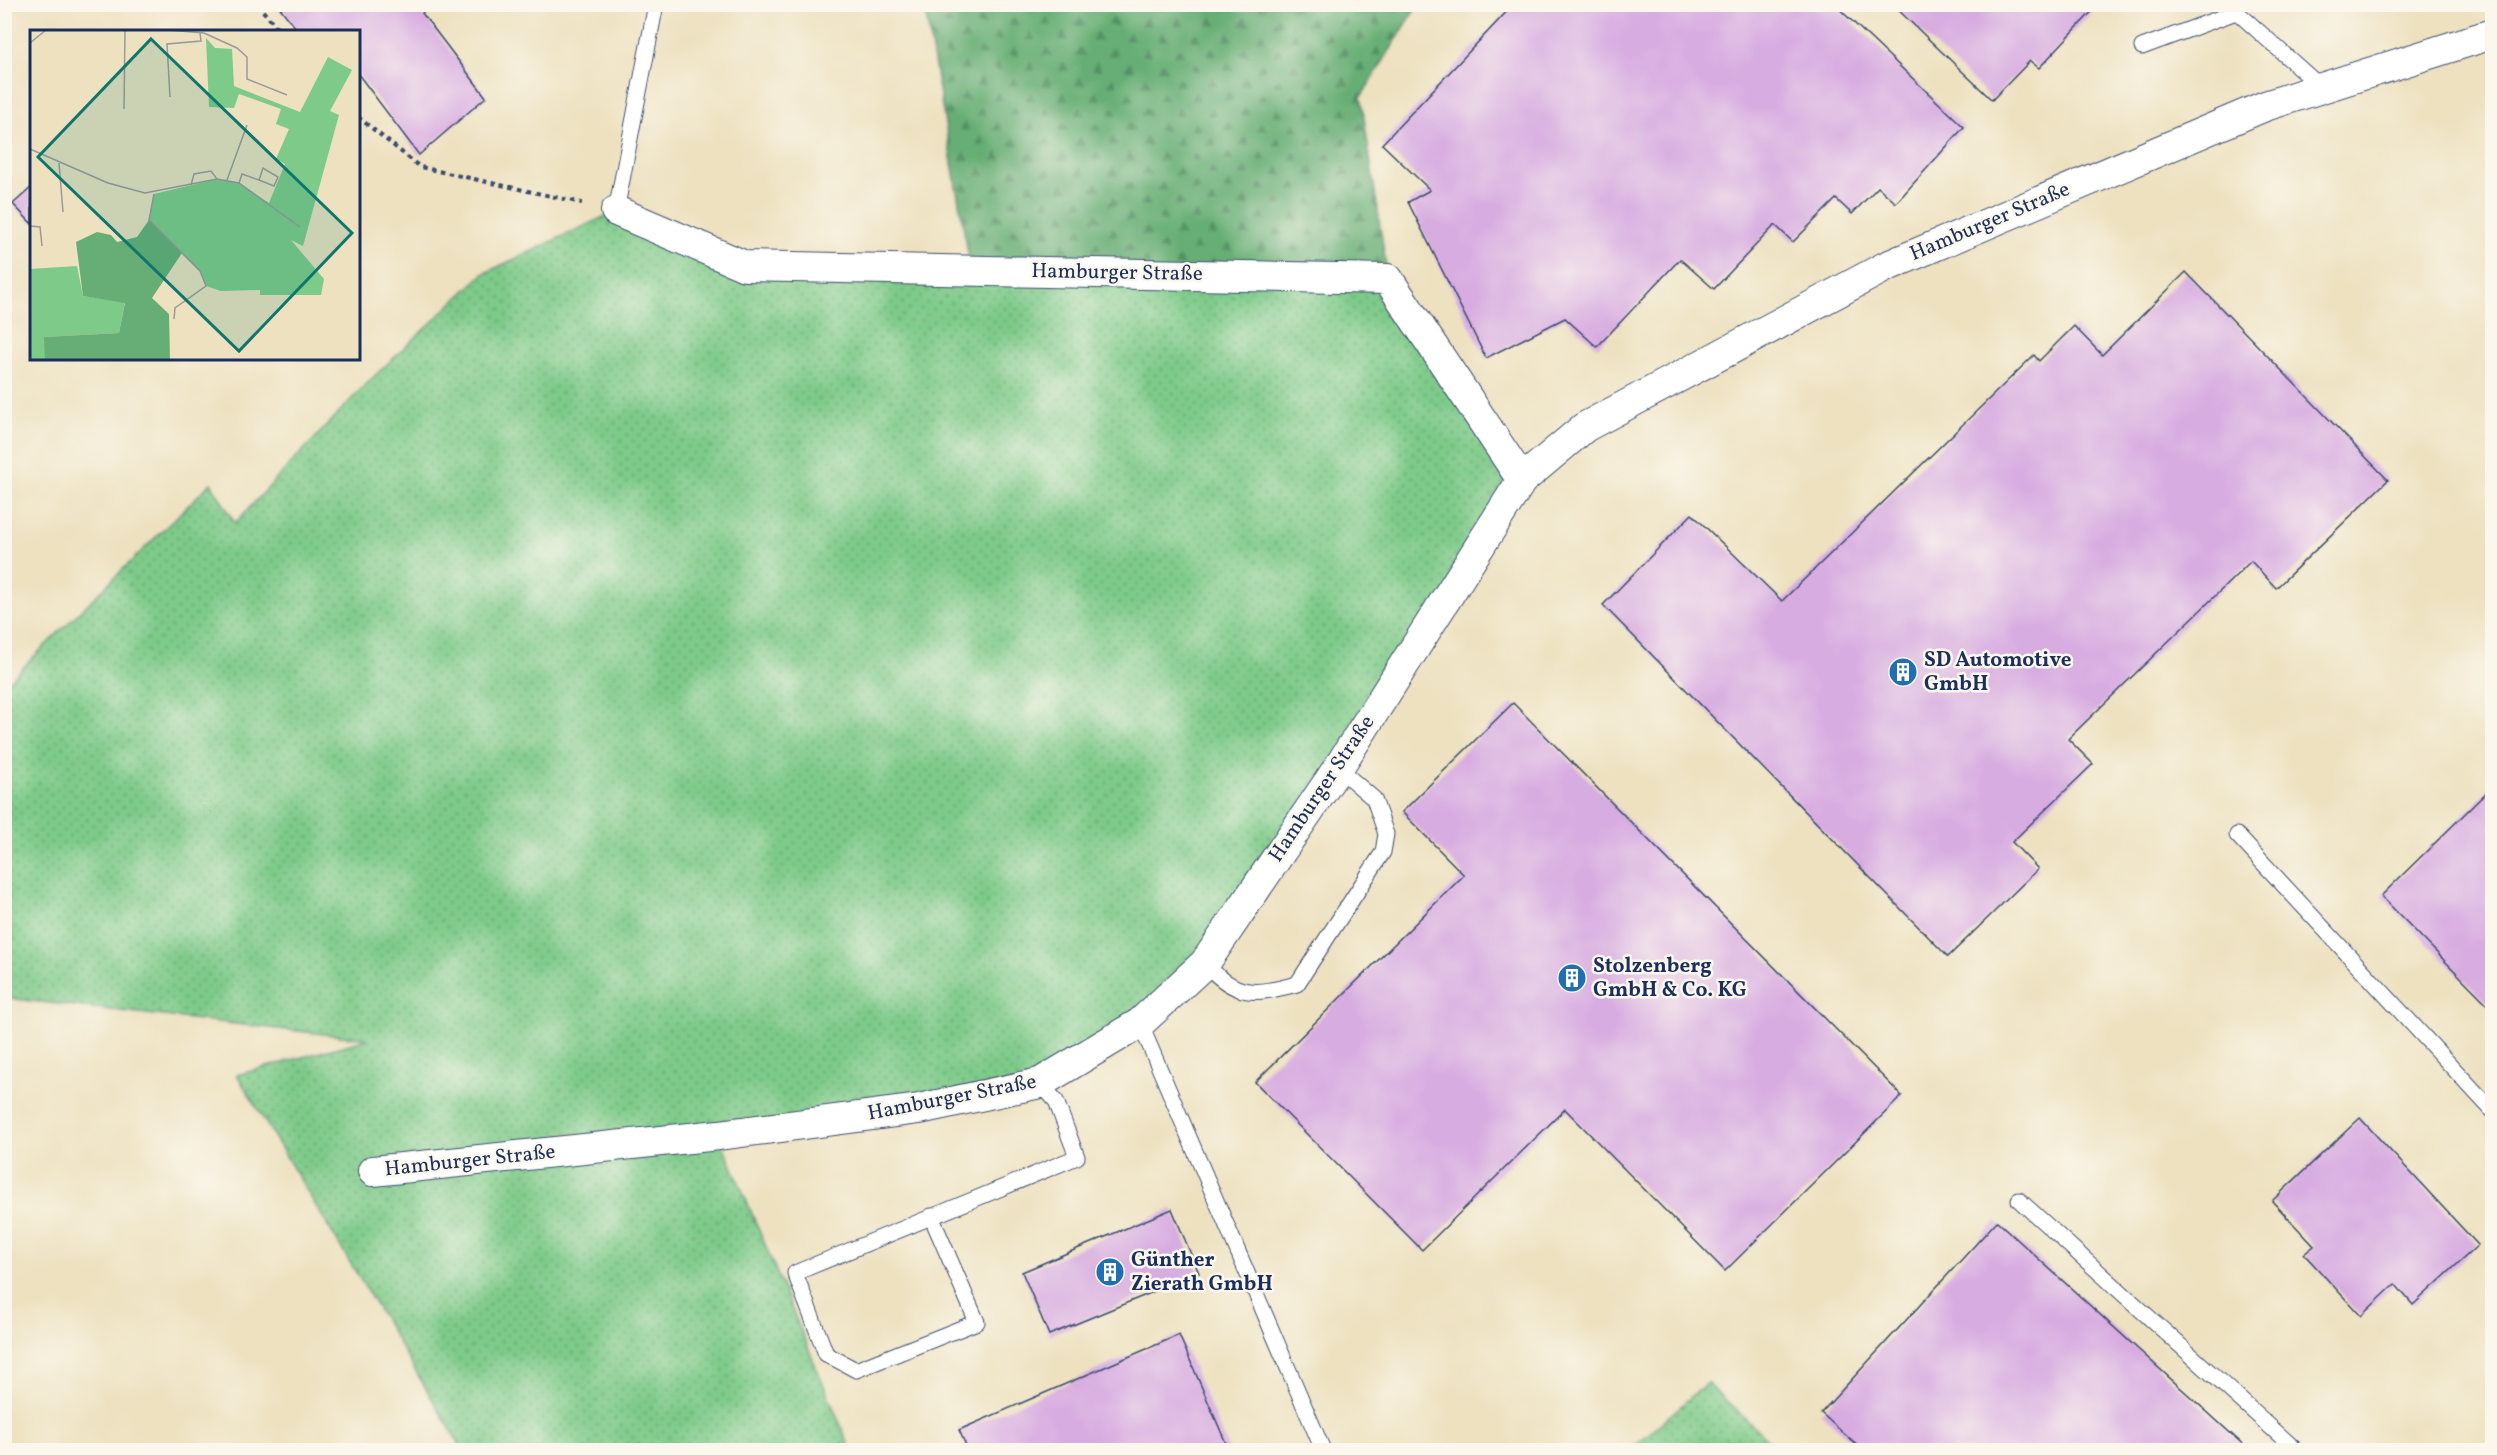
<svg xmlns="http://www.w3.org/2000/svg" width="2497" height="1455" viewBox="0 0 2497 1455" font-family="Vollkorn,serif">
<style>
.grass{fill:url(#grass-dots);stroke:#4c7c74;stroke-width:1.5}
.forest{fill:url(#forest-firs);stroke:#406e6a;stroke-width:1.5}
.building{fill:#d7ace1}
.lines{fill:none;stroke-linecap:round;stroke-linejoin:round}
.service-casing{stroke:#3a4a6d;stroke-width:17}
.minor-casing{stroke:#3a4a6d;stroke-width:32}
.path{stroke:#3a4a6d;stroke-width:4;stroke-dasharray:4.5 4.5;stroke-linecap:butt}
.service{stroke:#fff;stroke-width:15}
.minor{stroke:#fff;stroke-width:30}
.labels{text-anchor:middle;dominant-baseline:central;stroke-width:5;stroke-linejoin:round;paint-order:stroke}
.street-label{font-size:21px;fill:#1b2f5e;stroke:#fbf7ec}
.poi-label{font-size:21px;font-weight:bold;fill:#1b2f5e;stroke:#fbf7ec;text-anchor:start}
.inset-road{fill:none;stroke:#999a99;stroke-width:1.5}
.view{fill:#0f766e;fill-opacity:0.15;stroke:#0f766e;stroke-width:3}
.inset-edge{fill:none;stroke:#1b2f5e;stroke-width:3}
</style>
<defs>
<pattern id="grass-dots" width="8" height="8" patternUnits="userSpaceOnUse" patternTransform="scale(1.5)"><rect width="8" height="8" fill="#7dca89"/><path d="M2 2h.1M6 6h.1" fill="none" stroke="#66a473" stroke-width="1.8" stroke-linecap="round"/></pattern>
<pattern id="forest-firs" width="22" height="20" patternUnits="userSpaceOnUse" patternTransform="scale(1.5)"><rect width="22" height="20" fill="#66ae75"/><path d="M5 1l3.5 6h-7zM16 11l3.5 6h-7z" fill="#538e63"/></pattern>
</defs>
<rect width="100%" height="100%" fill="#fbf7ec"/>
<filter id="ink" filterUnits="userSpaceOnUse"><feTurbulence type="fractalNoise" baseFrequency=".0167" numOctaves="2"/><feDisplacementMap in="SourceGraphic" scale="12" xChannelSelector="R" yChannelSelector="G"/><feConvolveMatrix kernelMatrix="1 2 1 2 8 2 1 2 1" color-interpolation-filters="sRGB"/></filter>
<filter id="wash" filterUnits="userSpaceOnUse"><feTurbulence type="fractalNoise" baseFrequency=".008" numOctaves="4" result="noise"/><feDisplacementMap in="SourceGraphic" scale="24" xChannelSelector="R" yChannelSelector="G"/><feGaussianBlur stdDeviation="1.35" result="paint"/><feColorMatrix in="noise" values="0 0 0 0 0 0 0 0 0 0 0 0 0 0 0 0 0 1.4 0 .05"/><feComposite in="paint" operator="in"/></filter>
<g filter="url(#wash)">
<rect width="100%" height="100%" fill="#ede1c0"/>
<path class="grass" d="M 616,211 L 745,266 L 1388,279 L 1522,480 L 1205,963 L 1040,1083 L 719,1135 L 851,1450 L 463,1450 L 237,1075 L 368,1039 L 5,998 L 5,685 L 211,483 L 235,523 L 365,385 L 483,274 Z
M 1707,1383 L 1779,1450 L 1630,1450 Z"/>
<path class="forest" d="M 924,5 L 1418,5 L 1361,97 L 1388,279 L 971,270 Z"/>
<g id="blocks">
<path class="building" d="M 277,4 L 432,4 L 422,13 L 486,97 L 419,155 L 358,74 L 358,32 L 299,32 Z
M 1514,4 L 1834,4 L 1964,127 L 1896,203 L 1878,187 L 1852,214 L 1836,199 L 1793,242 L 1775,225 L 1714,289 L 1680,259 L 1597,347 L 1565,318 L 1486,358 L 1408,202 L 1430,190 L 1382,144 Z
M 1892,4 L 2099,4 L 2039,68 L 2030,61 L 1992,100 Z
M 32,187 L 32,224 L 13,204 Z
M 2186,272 L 2388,480 L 2276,588 L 2251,561 L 2068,739 L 2093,764 L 2012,842 L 2038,869 L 1948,957 L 1603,605 L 1692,514 L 1782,601 L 2034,355 L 2039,361 L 2074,326 L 2102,355 Z
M 1513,703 L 1902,1096 L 1725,1271 L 1565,1109 L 1422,1250 L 1255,1082 L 1464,875 L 1402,812 Z
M 2492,787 L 2492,1009 L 2381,896 Z
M 2360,1118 L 2478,1245 L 2413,1305 L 2395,1284 L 2361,1316 L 2304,1254 L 2314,1246 L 2272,1201 Z
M 1172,1209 L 1199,1273 L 1049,1335 L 1022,1272 Z
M 1997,1221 L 2249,1450 L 1862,1450 L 1821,1413 Z
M 1179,1335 L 1229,1450 L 968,1450 L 959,1430 Z"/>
</g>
</g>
<g filter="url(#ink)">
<use href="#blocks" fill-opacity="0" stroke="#3a4a6d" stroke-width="1.5"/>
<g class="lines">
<g class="service-casing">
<path id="service" d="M 2228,4 L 2322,88
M 2142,47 L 2236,12
M 616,211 L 656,4
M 2237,835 L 2492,1110
M 1205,963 C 1236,998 1254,995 1297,984 L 1383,852 L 1386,834 L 1374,799 L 1338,768
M 1140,1023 L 1323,1450
M 2019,1200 L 2296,1450
M 931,1216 L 977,1322 L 856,1370 L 826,1354 L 795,1273 L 1077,1157 L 1056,1101 L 1040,1083"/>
</g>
<g class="minor-casing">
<path id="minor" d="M 616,211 L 745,266 L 1388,279 L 1522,480
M 373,1171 L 719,1135 L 919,1109 L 1040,1083 L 1140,1023 L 1205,963 L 1338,768 L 1522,480 L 1585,427 L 1885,267 L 2265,106 L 2492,34"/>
</g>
<path class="path" d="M 257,4 L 281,32
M 358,117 L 420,167 L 582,203"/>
<use href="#service" class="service"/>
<use href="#minor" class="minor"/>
</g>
</g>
<defs>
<g id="building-disc" transform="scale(1.5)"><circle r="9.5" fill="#1f6fb2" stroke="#fbf7ec"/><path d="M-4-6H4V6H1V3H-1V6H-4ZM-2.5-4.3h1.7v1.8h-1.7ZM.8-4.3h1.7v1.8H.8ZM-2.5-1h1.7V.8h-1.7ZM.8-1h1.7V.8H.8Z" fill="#fff"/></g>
</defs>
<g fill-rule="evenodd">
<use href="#building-disc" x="1903" y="672"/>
<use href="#building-disc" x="1572" y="978"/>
<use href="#building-disc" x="1110" y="1272"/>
</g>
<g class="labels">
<g class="street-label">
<text transform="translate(1990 222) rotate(-23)">Hamburger Straße</text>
<text transform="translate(1117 273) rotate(1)">Hamburger Straße</text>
<text transform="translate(1322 789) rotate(-56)">Hamburger Straße</text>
<text transform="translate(952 1098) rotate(-11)">Hamburger Straße</text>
<text transform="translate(470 1161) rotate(-6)">Hamburger Straße</text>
</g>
<g class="poi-label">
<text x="1924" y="660">SD Automotive<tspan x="1924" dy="24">GmbH</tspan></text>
<text x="1593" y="966">Stolzenberg<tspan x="1593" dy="24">GmbH &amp; Co. KG</tspan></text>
<text x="1131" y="1260">Günther<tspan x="1131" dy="24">Zierath GmbH</tspan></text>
</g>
</g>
<g transform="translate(30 30)">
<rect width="330" height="330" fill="#ede1c0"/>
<path d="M 176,8 L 185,18 L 202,19 L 204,56 L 270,82 L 298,27 L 322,40 L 300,81 L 309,85 L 273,216 L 261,210 L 294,249 L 291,265 L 230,265 L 230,260 L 191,261 L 176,256 L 170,241 L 119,190 L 124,164 L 187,149 L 209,153 L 239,173 L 255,134 L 246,129 L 259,99 L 246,94 L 251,79 L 209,64 L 204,78 L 179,77 ZM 47,236 L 53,266 L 95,272 L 89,303 L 15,307 L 15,330 L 0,330 L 0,239 Z" fill="#7dca89"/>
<path d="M 119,190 L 152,223 L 122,268 L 139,284 L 140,330 L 15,330 L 14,307 L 89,303 L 95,273 L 53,266 L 46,212 L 67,202 L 81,205 L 87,212 L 107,207 Z" fill="#66ae75"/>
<path class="inset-road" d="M 138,0 L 174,3 L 207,18 L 217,27 L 217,49 L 257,65M 0,13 L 16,0M 140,67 L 137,14 L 171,11 L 170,3M 94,79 L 95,0M 0,119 L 78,153 L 115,163 L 187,149 L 209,153 L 270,197M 29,133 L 33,182M 197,150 L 217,95M 209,153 L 212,144 L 229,150 L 244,156 L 248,147 L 233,138 L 229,150M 161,155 L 164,144 L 181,141 L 187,149M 124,164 L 119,190 L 170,241 L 176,256 L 145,278 L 144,289M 0,196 L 10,197 L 12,216"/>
<path class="view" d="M 121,9 L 322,203 L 209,321 L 8,127 Z"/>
<rect width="330" height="330" class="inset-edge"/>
</g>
<rect width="2497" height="1455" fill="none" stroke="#fbf7ec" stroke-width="24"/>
</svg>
